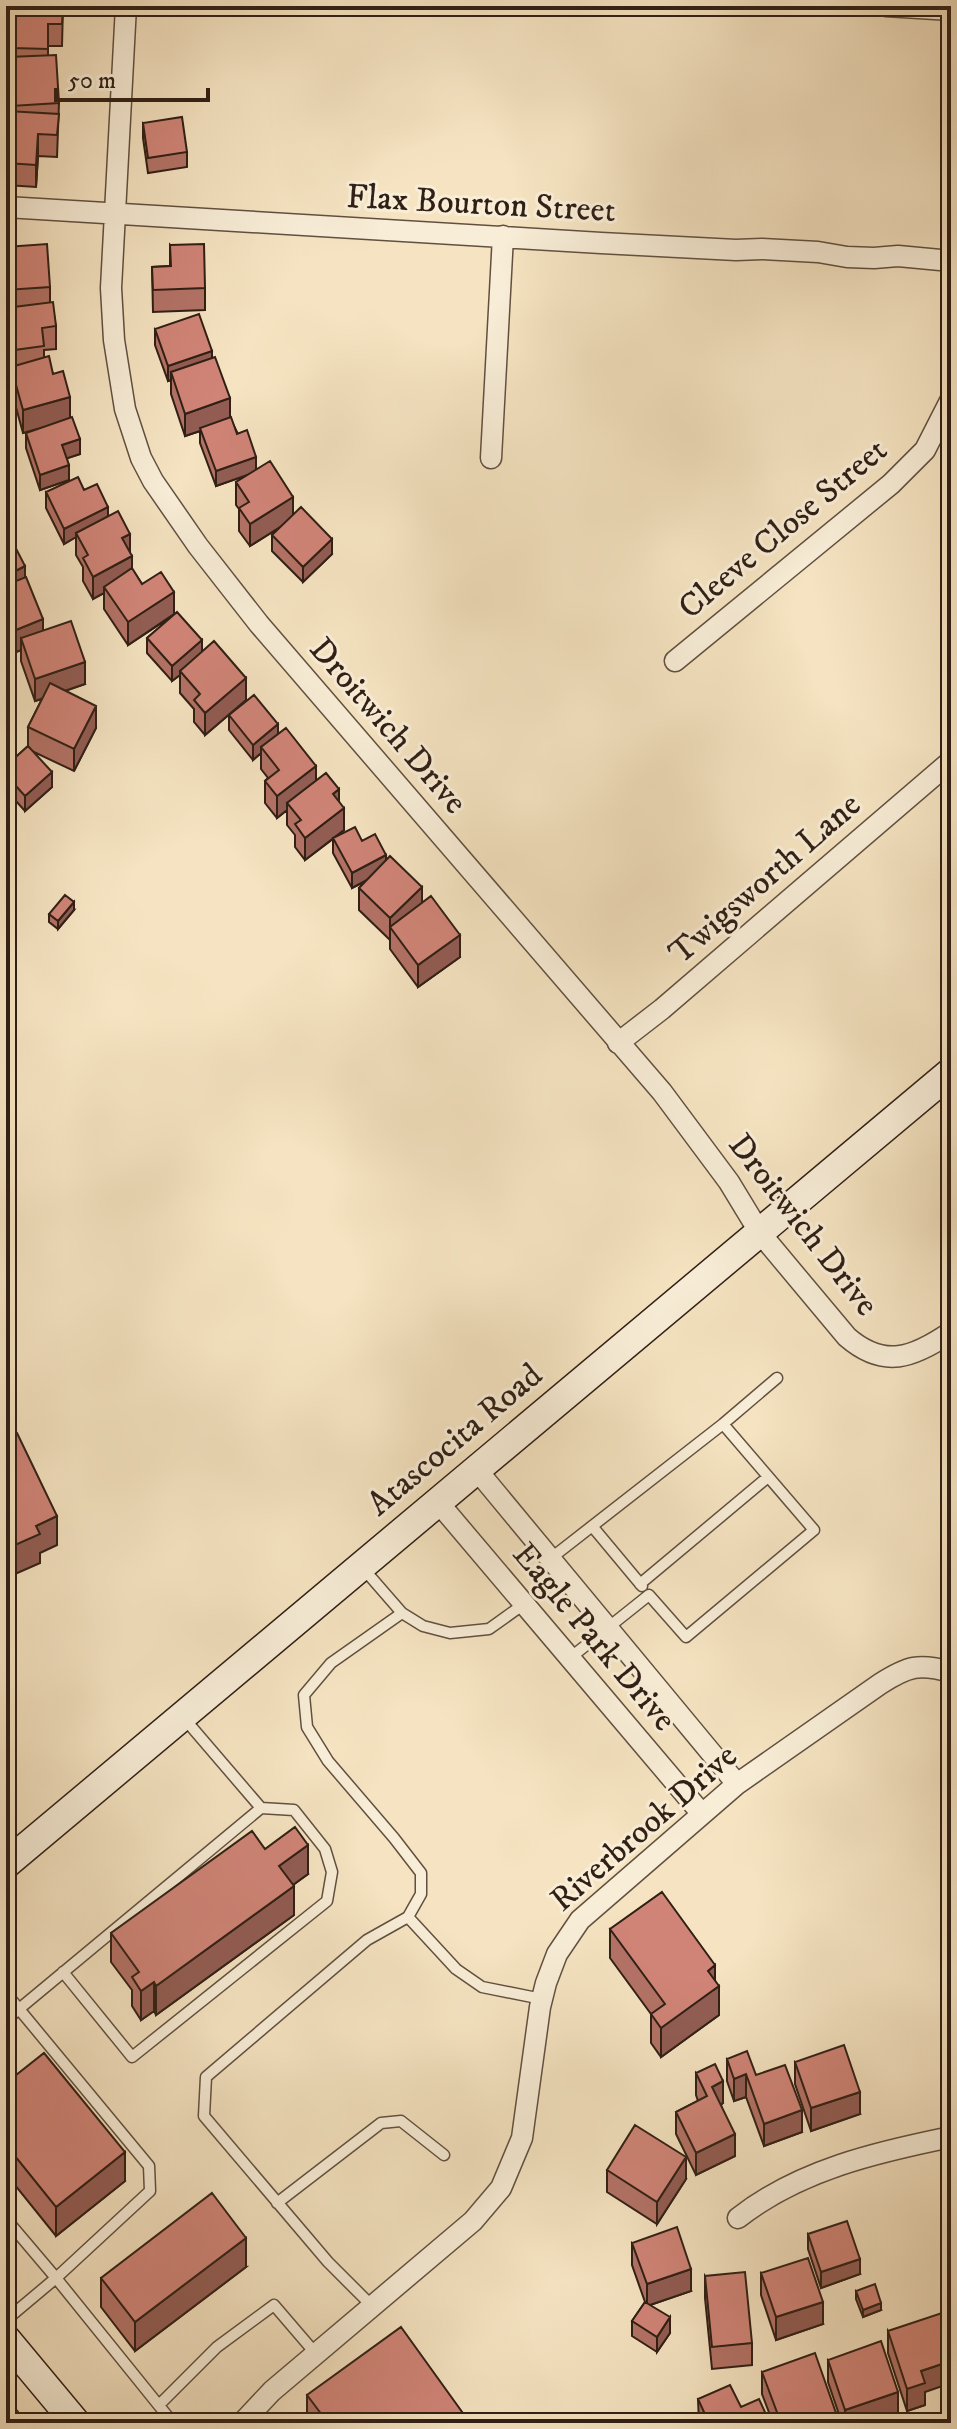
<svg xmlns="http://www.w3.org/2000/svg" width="957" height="2429" viewBox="0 0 957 2429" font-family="'IM FELL DW Pica',serif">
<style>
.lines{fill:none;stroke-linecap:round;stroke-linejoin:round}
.service-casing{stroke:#615040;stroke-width:13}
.minor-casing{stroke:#615040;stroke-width:23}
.secondary-casing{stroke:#301f15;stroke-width:31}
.service{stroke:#f8edd7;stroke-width:10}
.minor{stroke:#f8edd7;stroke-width:20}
.secondary{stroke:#f8edd7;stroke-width:28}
.wall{fill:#b37266;stroke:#301f15;stroke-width:2}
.shaded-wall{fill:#925c53;stroke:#301f15;stroke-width:2}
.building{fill:#d08477;stroke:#301f15;stroke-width:2}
.labels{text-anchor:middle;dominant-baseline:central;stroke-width:6;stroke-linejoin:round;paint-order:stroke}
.street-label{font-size:34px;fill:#301f15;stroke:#f8edd7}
</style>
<rect width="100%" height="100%" fill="#f5e3c1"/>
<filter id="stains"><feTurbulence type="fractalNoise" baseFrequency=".0025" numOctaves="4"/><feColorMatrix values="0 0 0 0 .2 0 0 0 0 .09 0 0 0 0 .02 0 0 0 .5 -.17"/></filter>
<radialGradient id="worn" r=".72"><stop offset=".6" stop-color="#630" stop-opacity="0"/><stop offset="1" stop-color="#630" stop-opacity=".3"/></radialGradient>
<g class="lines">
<g class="service-casing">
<path id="service" d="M 723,1424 L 777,1378
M 592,1526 L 642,1586
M 550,1559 L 723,1424 L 814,1530 L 686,1637 L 649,1595 L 570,1658
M 362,1567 L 402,1613 L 423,1626 L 450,1633 L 489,1629 L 524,1604
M 640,1584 L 768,1477
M 402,1613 L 331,1663 L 304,1695 L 307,1727 L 328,1761 L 394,1838 L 421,1873 L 421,1894 L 408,1917
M 63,1972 L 132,2057 L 327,1901 L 332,1872 L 325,1849 L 294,1810 L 261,1808
M 6,1993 L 19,2009 L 6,2020
M 277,2203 L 381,2123 L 401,2121 L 444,2155
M 6,2219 L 56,2278 L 6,2320
M 372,2306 L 328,2262 L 204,2116 L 206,2077 L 367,1940 L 408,1917 L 456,1969 L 482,1987 L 542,1999
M 159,2405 L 217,2347 L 274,2305 L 316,2354
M 173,2423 L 56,2278 L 150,2191 L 149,2166 L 19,2009 L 261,1808 L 183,1717"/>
</g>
<g class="minor-casing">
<path id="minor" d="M 126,6 L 111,288 L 114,340 L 125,409 L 141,458 L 153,481 L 198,546 L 259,624 L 662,1092 L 729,1182 L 760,1233 L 847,1337 C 884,1369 913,1358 951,1332
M 886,6 L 951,10
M 6,207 L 601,243 L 736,250 L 762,249 L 818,252 L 847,257 L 874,258 L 898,256 L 951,261
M 491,458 L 503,236
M 675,661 L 891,484 L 925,450 L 951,399
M 618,1043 L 662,1009 L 951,761
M 476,1469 L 737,1784
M 437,1501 L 702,1814
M 738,2218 C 799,2170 877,2152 951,2137
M 242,2423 L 272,2391 L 473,2221 L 501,2188 L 522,2138 L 540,2007 L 546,1983 L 557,1954 L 580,1920 L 737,1784 L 880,1684 C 908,1666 919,1663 951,1672"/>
</g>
<g class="secondary-casing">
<path id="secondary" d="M 6,1864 L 951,1072
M 6,2339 L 76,2423
M 6,2420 L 8,2423"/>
</g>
<use href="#service" class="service"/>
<use href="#minor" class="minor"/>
<use href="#secondary" class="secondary"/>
</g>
<path class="wall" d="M 14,6 L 63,6 L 62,46 L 48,46 L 48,55 L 59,103 L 57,157 L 38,156 L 36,187 L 6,185 L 6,139 L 10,111 L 9,57 L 13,57 Z
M 143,123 L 187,152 L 187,167 L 148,173 L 143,138 Z
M 170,245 L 205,288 L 205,310 L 153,312 L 152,267 L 170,266 Z
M 6,247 L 50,287 L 50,302 L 56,326 L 56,349 L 44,350 L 44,357 L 53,374 L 70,417 L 80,454 L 67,458 L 69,480 L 40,490 L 26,448 L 26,433 L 37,429 L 23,433 L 11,389 L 11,372 L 7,373 Z
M 155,329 L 212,358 L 230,418 L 256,470 L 293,515 L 332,554 L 303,582 L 272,551 L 272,535 L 282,526 L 250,546 L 239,531 L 239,509 L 236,505 L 236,482 L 247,475 L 216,486 L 200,443 L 200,431 L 185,436 L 171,394 L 171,380 L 168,381 L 155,345 Z
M 46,492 L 108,516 L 130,552 L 132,569 L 142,584 L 174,614 L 202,652 L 246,700 L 205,735 L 194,722 L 194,709 L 180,693 L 180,675 L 172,681 L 147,653 L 147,638 L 174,615 L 128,645 L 104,609 L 104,593 L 93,599 L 83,581 L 83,567 L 76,555 L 76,537 L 64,544 L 46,508 Z
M 6,529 L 25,577 L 43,631 L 85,684 L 65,691 L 96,728 L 74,771 L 34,752 L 52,787 L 25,811 L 6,790 L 6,766 L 28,746 L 28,727 L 42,699 L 35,701 L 21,661 L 21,650 L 6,656 Z
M 229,715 L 278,733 L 316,780 L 339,801 L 344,830 L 335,837 L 362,841 L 386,860 L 422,903 L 460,957 L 418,987 L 390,949 L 390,940 L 359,910 L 359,888 L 366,881 L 352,888 L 333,853 L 333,839 L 305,860 L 295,847 L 295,835 L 287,825 L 287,810 L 277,818 L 265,803 L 265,781 L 268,778 L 261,769 L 261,753 L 253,760 L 229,730 Z
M 74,910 L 58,929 L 49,922 L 49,914 Z
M 265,1849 L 308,1874 L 293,1885 L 294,1915 L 156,2015 L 154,2011 L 141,2020 L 132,2006 L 132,1990 L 111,1962 L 111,1933 Z
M 610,1929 L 715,1980 L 719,2015 L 661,2057 L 651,2043 L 651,2014 L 610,1958 Z
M 727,2059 L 756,2075 L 802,2132 L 764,2146 L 746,2097 L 734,2101 L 727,2081 Z
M 795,2062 L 860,2114 L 811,2131 L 795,2084 Z
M 696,2073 L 723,2103 L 721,2105 L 735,2156 L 696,2175 L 676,2134 L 676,2112 L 698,2101 L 696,2095 Z
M 6,2083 L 125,2181 L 56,2236 L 6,2174 Z
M 607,2170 L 686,2179 L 657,2224 L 607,2192 Z
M 808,2234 L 860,2274 L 821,2288 L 808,2249 Z
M 632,2243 L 691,2291 L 650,2305 L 670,2333 L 657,2352 L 632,2336 L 632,2321 L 645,2302 L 632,2265 Z
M 246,2267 L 135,2351 L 101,2307 L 101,2278 Z
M 761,2273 L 823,2324 L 776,2340 L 761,2295 Z
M 705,2276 L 752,2343 L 752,2365 L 712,2369 L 705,2298 Z
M 856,2291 L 881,2310 L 863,2317 L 856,2299 Z
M 888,2331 L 925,2392 L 925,2405 L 907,2411 L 888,2353 Z
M 828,2360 L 898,2414 L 873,2423 L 842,2423 L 828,2382 Z
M 762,2372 L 836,2423 L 773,2423 L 762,2394 Z
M 307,2395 L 470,2423 L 307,2423 Z
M 698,2399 L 741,2407 L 770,2423 L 699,2423 Z"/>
<path class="shaded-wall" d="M 38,134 L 38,156 L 36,187 L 36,165 Z
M 212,351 L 212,366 L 171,372 L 171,380 L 168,381 L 168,366 Z
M 70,397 L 70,420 L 23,433 L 23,410 Z
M 230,398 L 230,421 L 185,436 L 185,414 Z
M 80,439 L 80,454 L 62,460 L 62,445 Z
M 256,457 L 256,472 L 216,486 L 216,471 Z
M 69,465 L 69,480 L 40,490 L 40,475 Z
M 293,497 L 293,519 L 250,546 L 250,524 Z
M 108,507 L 108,522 L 76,533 L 76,537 L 64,544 L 64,529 Z
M 130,534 L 130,556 L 122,538 Z
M 332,539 L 332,554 L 303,582 L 303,567 Z
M 132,556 L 132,579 L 104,587 L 104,593 L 93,599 L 93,577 Z
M 25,566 L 25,588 L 6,598 L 6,576 Z
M 174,592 L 174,614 L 128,645 L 128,622 Z
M 43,619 L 43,641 L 21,638 L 21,650 L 6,656 L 6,634 Z
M 202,640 L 202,655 L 180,671 L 180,675 L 172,681 L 172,666 Z
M 85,662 L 85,684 L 35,701 L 35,679 Z
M 246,678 L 246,700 L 205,735 L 205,713 Z
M 96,706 L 96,728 L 74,771 L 74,749 Z
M 278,724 L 278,739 L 261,747 L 261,753 L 253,760 L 253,745 Z
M 316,766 L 316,789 L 287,803 L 287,810 L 277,818 L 277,796 Z
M 52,772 L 52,787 L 25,811 L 25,796 Z
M 339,789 L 339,812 L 333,794 Z
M 344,808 L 344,830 L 305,860 L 305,838 Z
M 386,855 L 386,870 L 352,888 L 352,873 Z
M 422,887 L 422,909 L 390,927 L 390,941 L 390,918 Z
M 74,902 L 74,910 L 58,929 L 58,921 Z
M 460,935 L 460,957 L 418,987 L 418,965 Z
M 57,1516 L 57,1545 L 40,1553 L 40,1563 L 6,1578 L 6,1549 L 36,1526 Z
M 308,1845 L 308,1874 L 279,1895 L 279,1866 Z
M 294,1886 L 294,1915 L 156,2015 L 156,1986 Z
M 715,1965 L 715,1989 L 719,1986 L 719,2015 L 661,2057 L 661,2028 L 708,1971 Z
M 154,1982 L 154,2011 L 141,2020 L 141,1991 Z
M 746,2074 L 746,2097 L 734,2101 L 734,2079 Z
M 723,2081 L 723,2103 L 712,2109 L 712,2087 Z
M 860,2092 L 860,2114 L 811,2131 L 811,2108 Z
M 802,2110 L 802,2132 L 764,2146 L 764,2124 Z
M 735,2134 L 735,2156 L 696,2175 L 696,2153 Z
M 125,2152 L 125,2181 L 56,2236 L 56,2207 Z
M 686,2157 L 686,2179 L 657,2224 L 657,2202 Z
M 246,2238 L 246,2267 L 135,2351 L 135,2322 Z
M 860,2259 L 860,2274 L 821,2288 L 821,2272 Z
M 691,2269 L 691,2291 L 647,2306 L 647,2284 Z
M 823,2302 L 823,2324 L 776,2340 L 776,2317 Z
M 881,2303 L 881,2310 L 863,2317 L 863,2310 Z
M 670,2317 L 670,2333 L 657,2352 L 657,2337 Z
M 951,2361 L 951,2383 L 925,2392 L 925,2405 L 907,2411 L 907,2389 L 921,2371 Z
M 898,2392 L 898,2414 L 873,2423 L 845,2423 L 845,2410 Z
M 836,2413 L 836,2423 L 809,2423 Z"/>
<path class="building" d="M 14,6 L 63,6 L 62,24 L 48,24 L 48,49 L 13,48 Z
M 56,55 L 59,103 L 11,106 L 9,57 Z
M 7,111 L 59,114 L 57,135 L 38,134 L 36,165 L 6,163 Z
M 182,117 L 187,152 L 148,158 L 143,123 Z
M 47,244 L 50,287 L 6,290 L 6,247 Z
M 204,244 L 205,288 L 153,290 L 152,267 L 171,266 L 170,245 Z
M 53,302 L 56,326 L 42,328 L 44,346 L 7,351 L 6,308 Z
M 199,314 L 212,351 L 168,366 L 155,329 Z
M 49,356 L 53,374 L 63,371 L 70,397 L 23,410 L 11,367 Z
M 215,357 L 230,398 L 185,414 L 171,372 Z
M 72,417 L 80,439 L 62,445 L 69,465 L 40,475 L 26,433 Z
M 231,417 L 237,434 L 247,430 L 256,457 L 216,471 L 200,428 Z
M 270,461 L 293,497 L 250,524 L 239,508 L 249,502 L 236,482 Z
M 78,477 L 84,490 L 97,484 L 108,507 L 64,529 L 46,492 Z
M 301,507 L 332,539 L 303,567 L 272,535 Z
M 118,511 L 130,534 L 122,538 L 132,556 L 93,577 L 83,558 L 88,555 L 76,533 Z
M 6,529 L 25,566 L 6,576 Z
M 132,568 L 142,584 L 161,572 L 174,592 L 128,622 L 104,587 Z
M 26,577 L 43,619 L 6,634 L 6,585 Z
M 177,612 L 202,640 L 172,666 L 147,638 Z
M 71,621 L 85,662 L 35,679 L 21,638 Z
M 214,641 L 246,678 L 205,713 L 194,700 L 200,694 L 180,671 Z
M 50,683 L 96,706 L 74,749 L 28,727 Z
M 254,695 L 278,724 L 253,745 L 229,715 Z
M 286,728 L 316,766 L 277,796 L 265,781 L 279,770 L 261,747 Z
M 28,746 L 52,772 L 25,796 L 6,775 L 6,766 Z
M 326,773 L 339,789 L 333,794 L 344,808 L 305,838 L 295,824 L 301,820 L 287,803 Z
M 355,827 L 362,841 L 375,834 L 386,855 L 352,873 L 333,838 Z
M 390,856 L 422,887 L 390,918 L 359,888 Z
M 65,895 L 74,902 L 58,921 L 49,914 Z
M 431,896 L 460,935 L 418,965 L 390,927 Z
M 17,1433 L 57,1516 L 36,1526 L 40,1534 L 6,1549 L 6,1438 Z
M 295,1827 L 308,1845 L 279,1866 L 294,1886 L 156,1986 L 154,1982 L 141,1991 L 132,1977 L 139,1972 L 111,1933 L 252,1831 L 265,1849 Z
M 662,1892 L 715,1965 L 708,1971 L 719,1986 L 661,2028 L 651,2014 L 665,2004 L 610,1929 Z
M 844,2045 L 860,2092 L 811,2108 L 795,2062 Z
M 747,2051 L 756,2075 L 785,2065 L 802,2110 L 764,2124 L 746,2074 L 734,2079 L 727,2059 Z
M 44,2053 L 125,2152 L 56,2207 L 6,2145 L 6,2083 Z
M 715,2064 L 723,2081 L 712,2087 L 735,2134 L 696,2153 L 676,2112 L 707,2096 L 696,2073 Z
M 635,2125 L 686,2157 L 657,2202 L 607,2170 Z
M 212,2193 L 246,2238 L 135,2322 L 101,2278 Z
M 847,2221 L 860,2259 L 821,2272 L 808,2234 Z
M 677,2227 L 691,2269 L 647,2284 L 632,2243 Z
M 808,2258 L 823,2302 L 776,2317 L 761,2273 Z
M 745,2272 L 752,2343 L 712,2347 L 705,2276 Z
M 875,2284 L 881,2303 L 863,2310 L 856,2291 Z
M 645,2302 L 670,2317 L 657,2337 L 632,2321 Z
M 942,2313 L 951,2340 L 951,2361 L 921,2371 L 925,2383 L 907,2389 L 888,2331 Z
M 401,2327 L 470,2423 L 328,2423 L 307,2395 Z
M 881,2341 L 898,2392 L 845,2410 L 828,2360 Z
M 815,2353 L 836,2413 L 809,2423 L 781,2423 L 762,2372 Z
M 730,2385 L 741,2407 L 759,2399 L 770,2423 L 709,2423 L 698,2399 Z"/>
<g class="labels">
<g class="street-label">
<text transform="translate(481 204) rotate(3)">Flax Bourton Street</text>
<text transform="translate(783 529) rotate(-40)">Cleeve Close Street</text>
<text transform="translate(388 726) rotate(49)">Droitwich Drive</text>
<text transform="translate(765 879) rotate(-41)">Twigsworth Lane</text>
<text transform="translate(803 1225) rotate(52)">Droitwich Drive</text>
<text transform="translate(455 1440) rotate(-40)">Atascocita Road</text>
<text transform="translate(594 1637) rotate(50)">Eagle Park Drive</text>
<text transform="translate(644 1828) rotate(-41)">Riverbrook Drive</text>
</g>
</g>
<rect width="957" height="2429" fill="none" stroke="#f5e3c1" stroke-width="32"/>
<rect x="8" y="8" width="941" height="2413" fill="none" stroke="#301f15" stroke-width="4"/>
<rect x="16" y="16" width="925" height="2397" fill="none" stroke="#301f15" stroke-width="2"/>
<path d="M56 88v12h152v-12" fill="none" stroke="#301f15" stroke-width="4"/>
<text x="68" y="88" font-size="24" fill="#301f15" stroke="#f8edd7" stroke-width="6" paint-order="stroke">50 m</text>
<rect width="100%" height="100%" filter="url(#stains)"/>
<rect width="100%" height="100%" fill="url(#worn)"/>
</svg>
